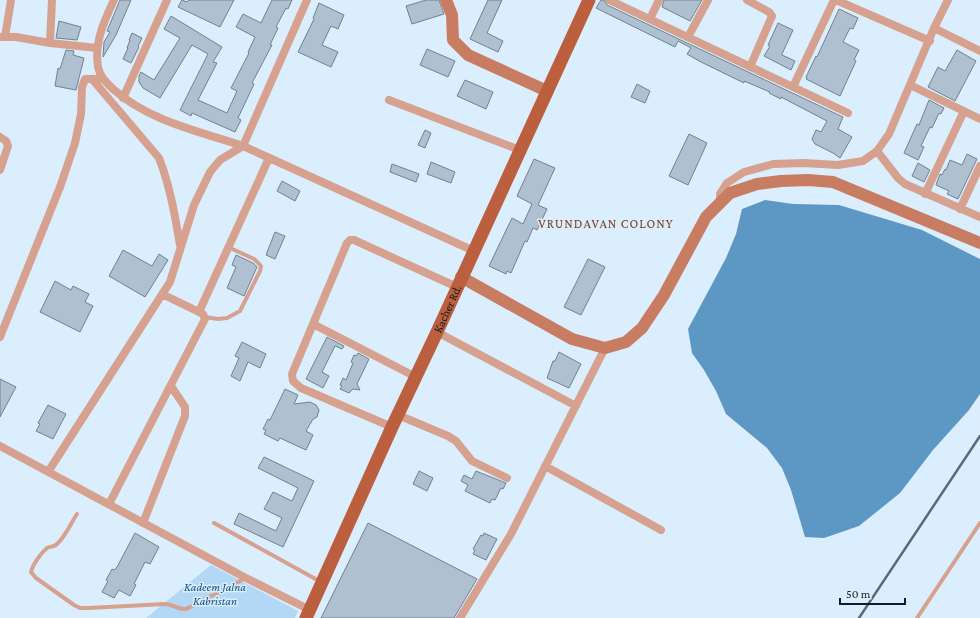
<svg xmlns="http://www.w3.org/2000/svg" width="980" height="618" viewBox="0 0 980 618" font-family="'Crimson Pro',serif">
	<rect width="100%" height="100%" fill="#dbeefe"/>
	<path fill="#b2d8f6" d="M211 565 298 611 295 618H146Z"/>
	<path fill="#5d98c5" d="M765 200 793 204 839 205 922 230 980 259V394L969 410 933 450 900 493 859 526 824 538 805 537 791 490 782 468 767 448 726 414 716 391 704 370 692 353 688 329 726 258 736 234 742 209Z"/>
	<path fill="#afc1d0" stroke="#70818f" d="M120 0H131L116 35 103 57 104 42 110 32 107 31Z
		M182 0 187 2 189 0H234L220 27 178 7Z
		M272 0H292L288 9 286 8 276 27 278 28 270 45H272L252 83 254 84 238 118 241 120 235 132 192 113 191 116 180 110 208 54 192 45 160 98 143 88 139 82V76L141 72 154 80 180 38 164 29 171 16 222 47 213 62 217 63 198 100 227 113 237 91 231 88 249 53 248 52 255 37 236 27 243 14 261 23Z
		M426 0H439L444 14 412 24 406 6Z
		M488 0H502L487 33 503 41 498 52 470 39Z
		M601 0H604L607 5 843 117 838 129 852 137 840 158 833 153 815 144 812 139 816 130 821 132 827 121 781 97V99L769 93 770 92 744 81V83L699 61 687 54 691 48 678 41 675 47 596 8Z
		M664 0H702L690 21 662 7Z
		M319 3 344 15 338 29 331 26 322 45 338 52 331 67 298 52 314 19 313 18Z
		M839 9 858 18 853 29 850 28 843 42 859 50 854 60 856 61 840 96 806 79 807 77H806L816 56 817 57Z
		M59 21 81 27 77 40 56 38Z
		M778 23 793 30 782 54V55L795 61 791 70 764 56 770 46 768 45Z
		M132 33 142 38 138 46 139 47 131 63 123 59 128 48H127L130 40H129Z
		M427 49 455 61 448 77 420 65Z
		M66 50 74 51 73 55 84 58 76 90 55 86 58 68 60 69Z
		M957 50 976 61 955 101 928 87 938 67 945 71Z
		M465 80 493 92 486 109 457 96Z
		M637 84 650 91 645 103 631 97Z
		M929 100 944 108 941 114 939 113 932 128 930 127 921 146 924 147 918 160 904 153 917 124 919 125Z
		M425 130 431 133 425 148 418 145Z
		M689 134 707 143 688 185 669 176Z
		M967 154 977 159 958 199 947 194 949 191 936 185 940 174 942 175 945 169 946 170 950 160 962 165Z
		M534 159 555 168 538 205 547 209 537 230 533 228 527 242 525 241 511 273 507 271 506 274 489 266 512 218 523 224 532 204 517 196Z
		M431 162 455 172 451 183 427 174Z
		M918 163 930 170 924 182 912 176Z
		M392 164 419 174 416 182 390 172Z
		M282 181 300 191 295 201 277 191Z
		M275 232 285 236 275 259 266 255Z
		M123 250 152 266 159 254 168 260 145 297 109 276Z
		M236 255 253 263 257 267 244 296 227 288 236 267 232 265Z
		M588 259 605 267 581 315 564 307Z
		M55 281 71 290 73 286 89 294 85 302 93 306 80 332 40 312Z
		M327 337 344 346 342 349 335 346 322 372 329 376 323 388 306 379Z
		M242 342 266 354 260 368 248 362 240 381 231 376 239 358 235 356Z
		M559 352 581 364 569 388 547 378 553 361H555Z
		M358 353 369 359 357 384 360 390 353 389 349 393 340 389 342 386 340 385 343 378 346 380 353 363 351 362 354 355 356 356Z
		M0 379 16 387 0 417Z
		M285 389 298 395 294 404 310 402 316 405 319 410 317 417 313 419 306 431 313 435 306 450 280 438 278 441 264 434 266 430 263 429 268 419 270 420Z
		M48 405 66 414 53 439 36 431 40 424 38 423Z
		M264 457 314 481 283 547 234 524 239 513 276 531 282 518 264 509 273 492 292 501 298 488 258 468Z
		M419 471 433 478 427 491 413 484Z
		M476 471 506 483 503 489 501 488 495 500 492 499 490 503 465 491 468 485 461 481 464 475 472 479Z
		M368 523 477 579 454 618H321Z
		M135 533 159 547 150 564 145 562 134 584 136 585 130 596 119 590 114 598 102 592 108 581 106 580 112 569 114 570 117 567Z
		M484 533 497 539 486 560 473 554 475 550 473 549 481 535 483 536Z"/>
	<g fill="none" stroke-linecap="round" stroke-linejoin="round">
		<path stroke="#d6a18f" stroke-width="4" d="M205 317 218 319 227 318 240 311 260 271 261 266 254 259 228 247
			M77 514C71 523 66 535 58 543 55 547 51 546 47 548 41 553 33 564 31 572L36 578 74 605 80 608H89L165 604C173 604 178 610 186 609L246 578
			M214 523 321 582
			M917 618 980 523"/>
		<path stroke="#d6a18f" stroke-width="8" d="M307 0 243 146 474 251
			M609 0 848 113
			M747 0 769 12 772 16 750 67
			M836 0 930 41
			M650 19 659 0
			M934 28 980 51
			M0 37H16L50 43 97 48
			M5 37 11 0
			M688 37 708 0
			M50 43 52 0
			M92 79 159 158C170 186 175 216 180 245
			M910 85 980 119
			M793 87 834 0
			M123 98 167 0
			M389 100 520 150
			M0 137 6 141 8 146 0 170
			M877 151 898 178 905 184 980 217
			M925 194 964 111
			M720 204V194L727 183 744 172 773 164 804 163 838 165 863 161 877 151 889 134 934 28 948 0
			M960 209 980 166
			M199 312 269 158
			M313 324 416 377
			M437 332 576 406
			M0 337 60 187 75 143 81 114 82 87 85 79H102
			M398 415 448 436 456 441 472 461 507 478
			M392 427 301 388 293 381 292 374 347 243 350 240H354L457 287
			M0 446 246 578 310 610
			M545 466 661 530
			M48 472 170 282 194 205 210 172 220 160 243 146C198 131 149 121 113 89 106 82 100 77 98 67 94 43 104 21 114 0
			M109 504 205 319 203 314 199 312 162 294
			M143 523 185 416V407L171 386
			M460 618 511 534 605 348"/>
		<path stroke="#c87c61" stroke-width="12" d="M446 0 452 15 453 40 468 55 547 91
			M461 277 572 339 605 348 626 342 642 328 664 295 706 217 730 193 757 184 781 181 808 180 833 182 980 243"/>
		<path stroke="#bc5f3e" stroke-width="13" id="s1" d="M306 618 392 427 437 332 589 0"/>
		<path stroke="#5e6a73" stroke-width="2.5" d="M859 618 980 436"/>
	</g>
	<g text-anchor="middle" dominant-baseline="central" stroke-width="3" stroke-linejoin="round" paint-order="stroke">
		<g font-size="12" fill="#141b20" stroke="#dbeefe">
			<text stroke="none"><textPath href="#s1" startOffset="340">Kacher Rd.</textPath></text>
		</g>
		<g font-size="12" font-style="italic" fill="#0c537f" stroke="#dbeefe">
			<text x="215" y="587">Kadeem Jalna<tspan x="215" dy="14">Kabristan</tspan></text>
		</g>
		<g font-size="13" letter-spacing="1" fill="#803d25" stroke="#dbeefe">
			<text x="606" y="223">VRUNDAVAN COLONY</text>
		</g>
	</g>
	<path d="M840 598v6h65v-6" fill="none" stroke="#141b20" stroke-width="2"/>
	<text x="846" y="598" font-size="12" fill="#141b20" stroke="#dbeefe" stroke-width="3" paint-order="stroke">50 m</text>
</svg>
